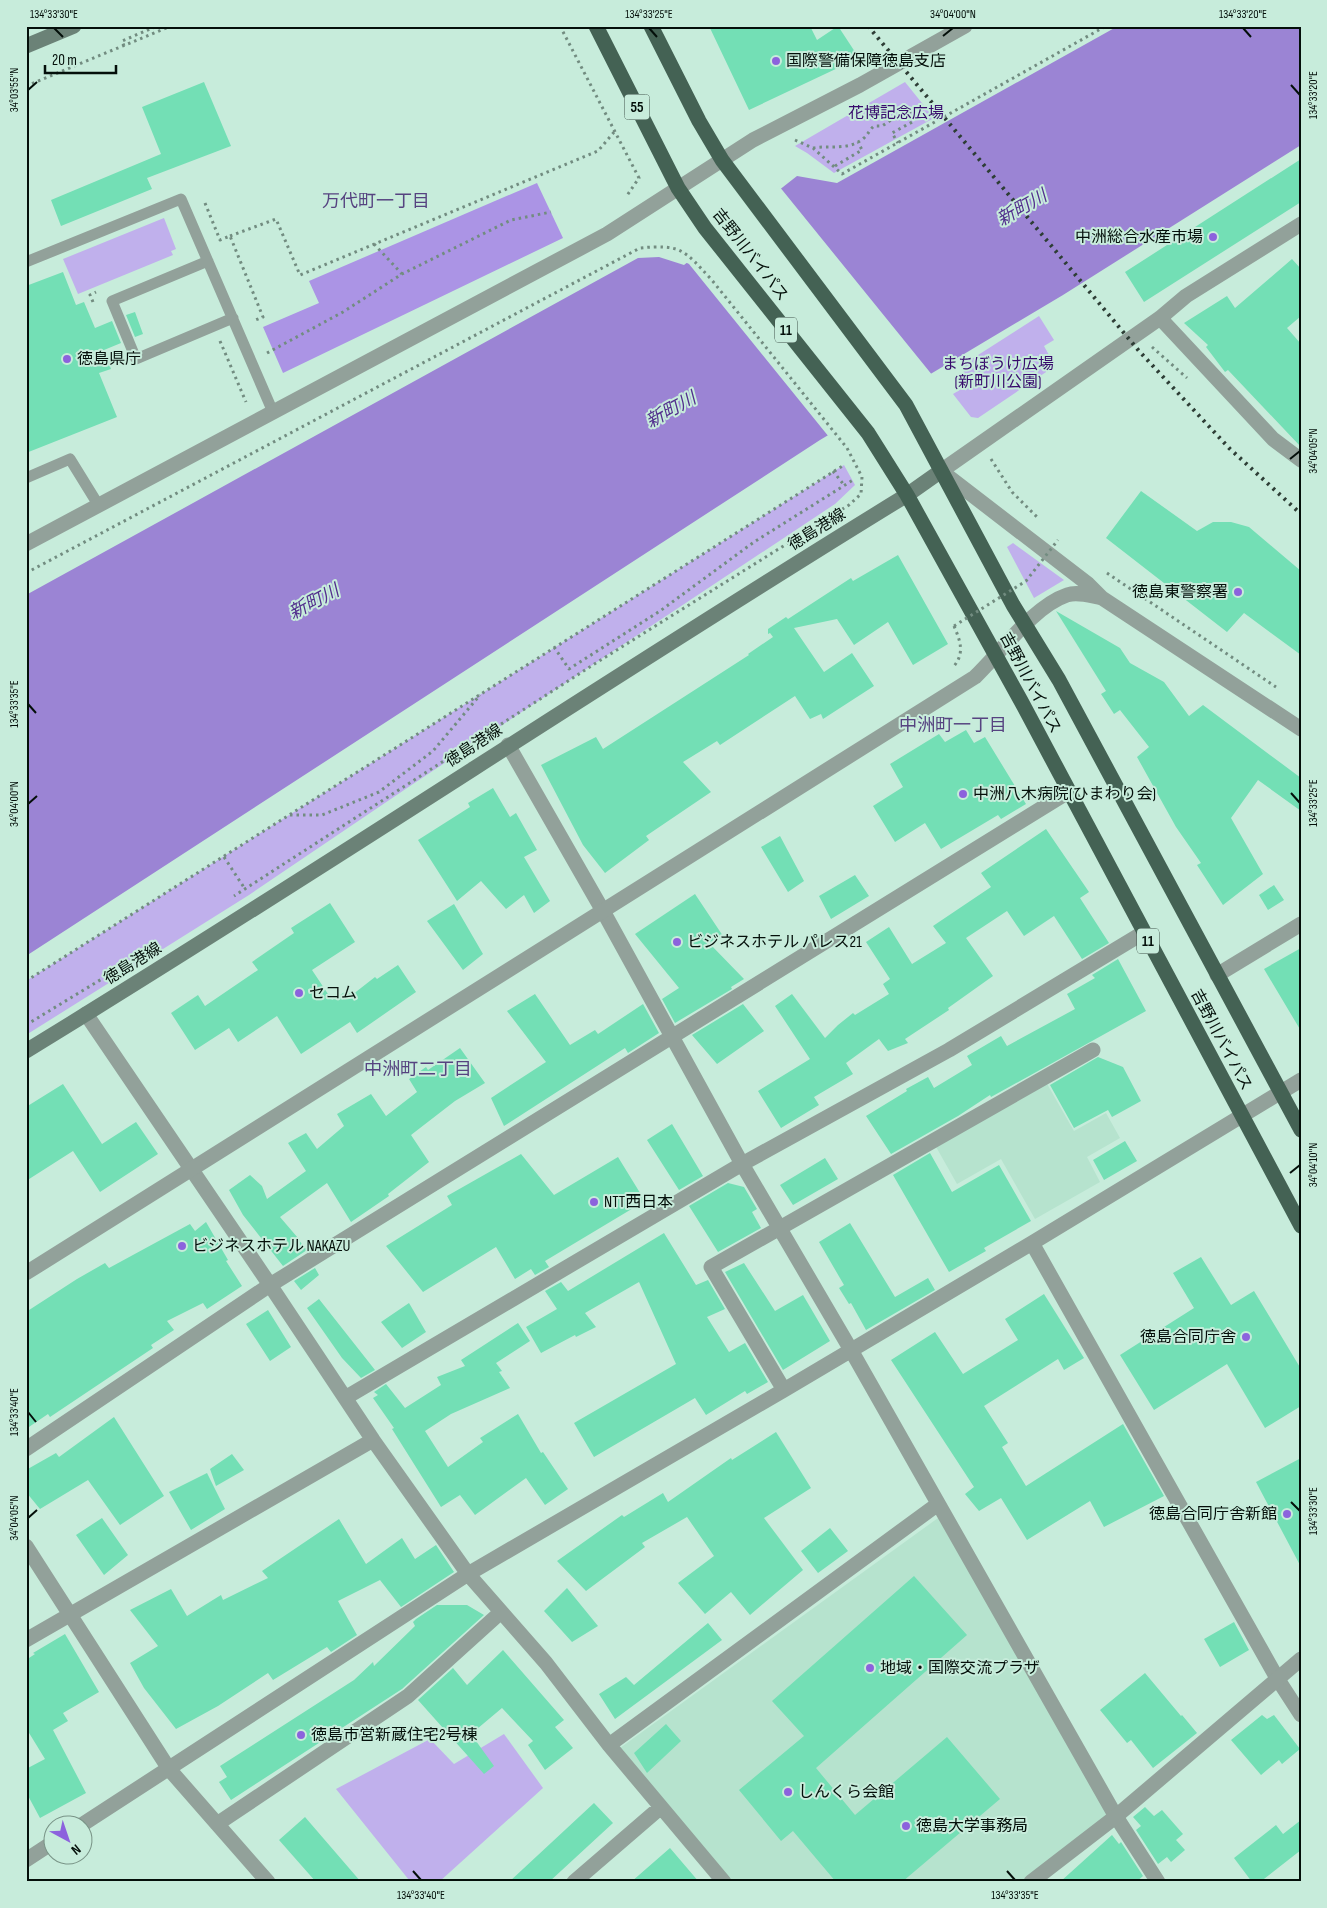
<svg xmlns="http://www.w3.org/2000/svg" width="1327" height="1908" viewBox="0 0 1327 1908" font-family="'Sofia Sans Condensed','Noto Sans JP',sans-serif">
	<rect width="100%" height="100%" fill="#c7ecdb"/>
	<path fill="#b6e3ce" d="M1046 1082 1074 1131 1106 1113 1120 1138 1087 1157 1100 1182 1035 1219 1001 1159 957 1184 935 1145Z
		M938 1518 1114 1818 1031 1882H724L620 1748Z"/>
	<path fill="#c0b0ec" d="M905 82 934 118 834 173 807 153 795 146Z
		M164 218 176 249 171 251 173 255 78 294 63 259Z
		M1039 316 1054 340 1044 346 1055 366 978 418 971 417 953 394 963 388 964 364Z
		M844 465 855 485 835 504 413 784 249 895 26 1035V981Z
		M1013 543 1064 580 1034 598 1007 547Z
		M504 1734 543 1788 439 1882 409 1880 336 1789 430 1739 454 1764Z"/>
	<path fill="#ab94e5" d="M537 183 563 238 283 373 263 327 319 303 309 281Z"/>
	<path fill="#9b84d4" d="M1118 26H1301V145L1063 295 820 440 26 956V595L638 258 659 257 684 265 797 176 837 183Z"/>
	<path fill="#c7ecdb" d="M779 186 933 376 829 437 689 264 685 262Z"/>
	<path fill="#73dfb5" d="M709 26H810L817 40 838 26 859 58 749 110Z
		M204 82 231 146 147 178 152 189 61 226 51 200 161 154 142 107Z
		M1301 159V202L1144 302 1125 272Z
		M1292 259 1301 269V316L1287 328 1301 344V447L1228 370 1225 372 1206 347 1208 345 1184 323 1227 296 1235 308Z
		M63 272 76 305 84 302 95 328 112 321 121 343 104 350 111 369 99 373 117 417 26 453V286Z
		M135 312 143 334 135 337 126 315Z
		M1141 491 1197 531 1213 522H1231L1249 527 1301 571V655L1244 613 1227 632 1106 538Z
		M898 555 948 644 913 665 888 622 854 645 837 619 794 628 824 672 852 653 874 686 823 719 821 714 810 719 795 696 720 745 717 741 683 762 711 792 646 836 649 840 605 873 583 845 541 765 596 737 603 749 749 655 748 654 773 637 770 633 768 634V629L786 617 788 619 851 578 853 581Z
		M1056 611 1120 648 1130 663 1164 682 1189 716 1203 705 1301 778V811L1258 780 1231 818 1263 874 1223 905 1197 865 1201 863 1176 827 1137 757 1149 747 1120 710 1114 714 1101 694 1106 691Z
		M966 730 974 743 985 737 1026 804 1001 819 998 815 941 849 925 823 895 842 873 806 903 787 890 764 939 734 945 742Z
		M493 788 510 817 516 813 537 850 524 857 550 901 534 913 524 895 506 909 481 881 457 901 418 840 470 807 468 803Z
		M1046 829 1089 892 1080 898 1109 943 1082 959 1054 916 1024 936 1007 911 966 938 993 976 948 1008 949 1010 905 1039 908 1043 888 1051 879 1039 846 1063 853 1074 814 1097 819 1105 781 1128 758 1091 810 1059 775 1006 792 994 825 1038 838 1025 853 1013 855 1015 889 994 883 984 890 979 866 942 889 927 912 964 946 943 933 926 991 887 981 873Z
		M780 836 804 881 788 892 761 847Z
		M855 875 869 896 831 919 819 896Z
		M1274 885 1284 900 1268 910 1259 895Z
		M695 894 723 936 710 944 744 979 731 987 732 989 675 1023 662 999 679 988 635 934Z
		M330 903 355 942 312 970 332 1000 348 990 352 995 375 977 377 979 398 965 416 992 357 1033 350 1022 301 1054 277 1016 238 1042 229 1028 195 1050 171 1013 198 995 205 1006 258 970 252 962 294 933 291 928Z
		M454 904 483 954 463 970 427 921Z
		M1301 948V1031L1264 969Z
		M1118 959 1146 1011 991 1097 990 1095 958 1116 891 1154 866 1116 907 1091 906 1089 928 1077 934 1088 972 1065 967 1056 1001 1036 1007 1046 1075 1009 1067 994 1095 978 1092 975Z
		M535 994 570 1045 595 1030 598 1034 643 1004 659 1033 628 1053 625 1048 504 1126 491 1098 546 1062 507 1011Z
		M743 1004 764 1031 717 1064 692 1035Z
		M460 1048 485 1083 455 1101 411 1135 429 1162 388 1194 389 1196 351 1222 327 1183 280 1217 298 1238H297L307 1250 283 1266 243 1215 229 1190 250 1175 262 1186 267 1199 306 1171 288 1143 306 1133 317 1149 344 1126 337 1114 371 1094 386 1116 417 1092 409 1079 426 1067 428 1070Z
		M1098 1057 1123 1067 1141 1101 1112 1117 1108 1110 1074 1128 1050 1085Z
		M63 1084 102 1144 136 1122 158 1154 100 1192 73 1151 26 1181V1107Z
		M672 1124 703 1176 679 1190 647 1140Z
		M1125 1141 1137 1161 1104 1180 1093 1160Z
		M930 1153 952 1192 999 1165 1031 1221 984 1248 986 1251 949 1272 893 1175Z
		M521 1154 554 1195 618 1157 645 1201 545 1261 549 1267 535 1275 531 1269 515 1279 496 1247 423 1292 386 1246 452 1205 447 1196Z
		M825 1158 838 1179 793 1205 780 1185Z
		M728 1183 744 1187 757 1209 752 1212 761 1228 718 1252 689 1206Z
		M206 1222 228 1260 226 1261 242 1286 207 1309 203 1303 167 1321 174 1330 151 1345 153 1348 50 1417 48 1414 26 1429V1312L77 1279 105 1263 109 1268 190 1224 195 1231Z
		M850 1223 895 1297 928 1278 935 1290 866 1330 851 1303 849 1304 839 1288 844 1285 819 1242Z
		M664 1233 696 1285 708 1280 725 1309 707 1317 729 1352 745 1343 768 1382 747 1394 745 1391 706 1415 695 1398 594 1457 574 1423 676 1364 639 1282 585 1313 596 1327 576 1337 575 1335 541 1353 526 1327 557 1309 545 1291 561 1282 568 1291Z
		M1201 1257 1231 1305 1254 1291 1301 1369V1406L1265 1428 1227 1364 1154 1410 1120 1355 1194 1308 1173 1273Z
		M744 1263 775 1311 803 1295 830 1341 783 1370 725 1272Z
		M315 1268 319 1275 301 1290 294 1281Z
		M1044 1294 1084 1358 1064 1370 1058 1359 984 1406 1008 1443 1002 1447 1026 1486 1123 1424 1164 1496 1104 1527 1090 1501 1027 1540 1001 1498 979 1511 965 1494 974 1487 891 1360 935 1332 963 1374 1018 1340 1005 1319Z
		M319 1299 375 1370 361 1378 342 1358 307 1308Z
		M409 1303 426 1332 402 1348 381 1322Z
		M268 1310 291 1347 270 1361 246 1324Z
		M518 1323 530 1341 496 1363 502 1371 499 1372 510 1388 451 1414 425 1431 448 1467 483 1442 480 1438 518 1414 541 1453 543 1452 568 1489 545 1505 526 1478 475 1515 460 1495 441 1507 392 1429 394 1428 373 1398 378 1395 374 1392 386 1384 405 1408 441 1385 437 1377 465 1366 461 1360Z
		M114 1417 164 1496 120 1525 88 1480 40 1509 26 1492V1470L56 1453 59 1457Z
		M776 1432 811 1488 764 1518 803 1570 750 1615 731 1592 705 1614 678 1583 714 1556 687 1517 642 1543 645 1547 586 1591 557 1561 622 1515 624 1517 663 1493 668 1502 731 1458 732 1460Z
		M232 1454 244 1470 216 1486 210 1469Z
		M1301 1458V1567L1256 1482Z
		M207 1473 225 1509 191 1530 169 1492Z
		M102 1518 128 1555 104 1575 76 1535Z
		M339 1519 366 1564 402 1538 415 1559 436 1545 454 1572 401 1607 380 1580 338 1601 357 1635 331 1652 327 1647 273 1680 268 1673 218 1706 176 1729 144 1688 130 1663 158 1646 130 1610 171 1589 187 1616 221 1595 223 1600 268 1578 262 1571Z
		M830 1528 848 1551 818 1573 801 1551Z
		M914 1576 967 1635 816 1768 855 1815 947 1737 1000 1799 902 1882H836L793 1831 781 1841 739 1790 804 1736 772 1701Z
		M567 1588 598 1626 572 1642 544 1611Z
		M437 1605H467L484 1615 402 1689 231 1800 219 1782 227 1777 220 1766 354 1680 373 1662 374 1666 415 1626 413 1622 416 1619Z
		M1234 1622 1249 1650 1220 1667 1204 1639Z
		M708 1623 722 1640 615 1719 599 1694 626 1677 634 1685Z
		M65 1634 99 1692 63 1713 68 1721 53 1730 86 1793 40 1818 26 1792V1769L45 1759 26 1728V1660L35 1654 33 1653Z
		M503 1650 564 1720 555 1727 573 1748 545 1770 528 1745 533 1741 502 1708 471 1734 494 1766 484 1774 418 1700 453 1668 467 1685Z
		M1145 1673 1181 1716 1182 1715 1197 1733 1153 1768 1131 1740 1127 1743 1100 1710Z
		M1262 1715 1267 1719 1274 1715 1300 1749 1282 1764 1279 1760 1261 1775 1231 1740Z
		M666 1724 681 1741 647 1773 634 1753Z
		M594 1803 613 1823 549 1882H509Z
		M1145 1807 1154 1816 1162 1810 1183 1834 1176 1840 1185 1850 1171 1862 1167 1857 1158 1864 1136 1830 1141 1826 1133 1817Z
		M305 1817 361 1882H316L279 1840Z
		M1301 1820V1850L1260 1882H1252L1234 1858 1276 1825 1283 1834Z
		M1112 1835 1119 1844 1121 1842 1143 1876 1136 1882H1060Z
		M670 1848 699 1882H631Z"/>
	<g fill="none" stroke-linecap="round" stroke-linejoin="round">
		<path stroke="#728c80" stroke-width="3" stroke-dasharray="2.5 4" stroke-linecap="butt" d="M560 26 639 178 626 197
			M124 46 122 41 157 26
			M26 86 171 26
			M795 140 813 148 842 174 1106 26
			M813 148C830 145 849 151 864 138 868 135 869 130 874 126H882L908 109 914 121 892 133 898 143
			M835 166 862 150 858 142
			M205 203 220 240 230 236 263 317 253 321
			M230 236 276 219 300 275 598 151 615 131
			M374 244 402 274
			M93 302 90 295 96 292
			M220 341 246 402
			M1152 347 1187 378
			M267 353 343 312 402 274 511 220 551 212
			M991 459 1012 492 1038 518
			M833 471 844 485
			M26 573 640 248C681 244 684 250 711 279L847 448 862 477 861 494 849 505 596 663 234 896
			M1107 573 1276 687
			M954 626C960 640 965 653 954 666
			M554 647 569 669 660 611 754 542 853 480
			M290 815H322L379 792 433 751 480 695
			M224 857 245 889
			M26 981 844 465
			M26 1025 138 957"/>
		<path stroke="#92a19a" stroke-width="11" d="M208 261 112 301 136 359 233 318
			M26 262 181 199 273 412
			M26 478 70 459 99 506"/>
		<path stroke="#92a19a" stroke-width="15" d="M1160 318 1273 439 1301 460
			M941 471 1160 318 1186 296 1301 224
			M508 745 603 911 742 1164 851 1350 1115 1815 1158 1882
			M1217 975 1301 924
			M86 1014 270 1285 373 1440 468 1574 546 1663 609 1745 724 1882
			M1032 1243 1277 1678 1301 1715
			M784 1390 711 1267 1093 1050
			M345 1398 742 1164 949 1050 1143 933
			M26 1449 270 1285 1068 792
			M26 1546 169 1769 268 1882
			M26 1640 373 1440
			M609 1745 938 1504
			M217 1824 408 1696 501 1612
			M80 1826 468 1574 784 1390 1032 1243 1301 1080
			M26 1860 52 1843
			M574 1882 661 1807"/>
		<path stroke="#92a19a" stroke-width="15" d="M941 471 1088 584 1102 598 1301 729
			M26 544 607 234 753 140 860 85 965 26
			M26 1273 975 677C1001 652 1034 606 1067 595 1078 591 1091 596 1102 598
			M1031 1882 1114 1818 1301 1659"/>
		<path stroke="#6b8277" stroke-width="15" d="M26 46 74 26
			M26 1051C323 870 611 676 907 495L941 471"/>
		<path stroke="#446254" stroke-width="15" d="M596 26 678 188 705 228 868 433 907 495 1021 701 1301 1226
			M651 26 699 121 722 160 906 405 1013 605 1059 680 1301 1130"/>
		<path stroke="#2d3d35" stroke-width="4" stroke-dasharray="2.5 5" stroke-linecap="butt" d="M868 26 1139 351 1229 448 1301 514"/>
		<path stroke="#728c80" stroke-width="3" stroke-dasharray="2.5 4" stroke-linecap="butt" d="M954 626 1026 581 1058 540"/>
	</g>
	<path fill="none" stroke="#040f0a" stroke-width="2" d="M54 28 63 37M649 28 657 37M1243 28 1251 37M943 36 953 28M1291 85 1300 95M28 90 37 82M1290 459 1300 451M28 704 36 713M1291 793 1300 803M28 804 37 796M1290 1173 1300 1165M28 1412 36 1422M1291 1502 1300 1511M28 1518 37 1510M413 1871 421 1880M1007 1871 1015 1880"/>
	<g fill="#8c62dd" stroke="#c7ecdb" stroke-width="2">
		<circle cx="776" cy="61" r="5"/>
		<circle cx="1213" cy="237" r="5"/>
		<circle cx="67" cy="359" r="5"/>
		<circle cx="1238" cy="592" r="5"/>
		<circle cx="963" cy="794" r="5"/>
		<circle cx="677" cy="942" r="5"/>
		<circle cx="299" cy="993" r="5"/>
		<circle cx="594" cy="1202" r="5"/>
		<circle cx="182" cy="1246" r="5"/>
		<circle cx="1246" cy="1337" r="5"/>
		<circle cx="1287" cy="1514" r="5"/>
		<circle cx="870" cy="1668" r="5"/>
		<circle cx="301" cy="1735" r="5"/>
		<circle cx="788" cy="1792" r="5"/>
		<circle cx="906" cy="1826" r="5"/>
	</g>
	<g text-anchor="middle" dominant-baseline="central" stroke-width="4" stroke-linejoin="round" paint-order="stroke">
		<g fill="#c7ecdb" stroke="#3e5149" stroke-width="1">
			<rect x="624.5" y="94.5" width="25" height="25" rx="4"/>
			<rect x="775" y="317.5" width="22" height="25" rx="4"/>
			<rect x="1137" y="928.5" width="22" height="25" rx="4"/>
		</g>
		<g font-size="15" font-weight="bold" fill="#040f0a">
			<text x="637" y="107">55</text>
			<text x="786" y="330">11</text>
			<text x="1148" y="941">11</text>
		</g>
		<g font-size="16" fill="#040f0a" stroke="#c7ecdb" text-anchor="start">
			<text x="786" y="61">国際警備保障徳島支店</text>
			<text x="1203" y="237" text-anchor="end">中洲総合水産市場</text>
			<text x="77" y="359">徳島県庁</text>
			<text x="1228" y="592" text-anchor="end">徳島東警察署</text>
			<text x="973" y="794">中洲八木病院(ひまわり会)</text>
			<text x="687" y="942">ビジネスホテル パレス21</text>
			<text x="309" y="993">セコム</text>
			<text x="604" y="1202">NTT西日本</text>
			<text x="192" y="1246">ビジネスホテル NAKAZU</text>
			<text x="1236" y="1337" text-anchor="end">徳島合同庁舎</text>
			<text x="1277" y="1514" text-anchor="end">徳島合同庁舎新館</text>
			<text x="880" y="1668">地域・国際交流プラザ</text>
			<text x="311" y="1735">徳島市営新蔵住宅2号棟</text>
			<text x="798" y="1792">しんくら会館</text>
			<text x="916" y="1826">徳島大学事務局</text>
		</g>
		<g font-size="16" fill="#370a6c" stroke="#c7ecdb">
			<text x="896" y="113">花博記念広場</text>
			<text x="998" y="364">まちぼうけ広場<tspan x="998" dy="18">(新町川公園)</tspan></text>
		</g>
		<g font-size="16" fill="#040f0a" stroke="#c7ecdb">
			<text transform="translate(750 255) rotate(52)">吉野川バイパス</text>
			<text transform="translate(817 530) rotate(-32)">徳島港線</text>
			<text transform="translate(1030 683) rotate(62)">吉野川バイパス</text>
			<text transform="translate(474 746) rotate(-33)">徳島港線</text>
			<text transform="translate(133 964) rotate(-32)">徳島港線</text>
			<text transform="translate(1221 1040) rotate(62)">吉野川バイパス</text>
		</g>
		<g font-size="18" fill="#564380" stroke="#c7ecdb">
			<text x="376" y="201">万代町一丁目</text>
			<text x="953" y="725">中洲町一丁目</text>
			<text x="418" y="1069">中洲町二丁目</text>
		</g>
		<g font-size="18" font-style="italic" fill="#522f8d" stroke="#c7ecdb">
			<text transform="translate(1022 208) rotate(-30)">新町川</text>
			<text transform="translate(671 410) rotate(-29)">新町川</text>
			<text transform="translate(314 602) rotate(-28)">新町川</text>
		</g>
	</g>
	<rect width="1327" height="1908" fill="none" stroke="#c7ecdb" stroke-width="55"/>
	<g transform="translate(68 1840) rotate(140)"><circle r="24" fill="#c7ecdb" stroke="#799487"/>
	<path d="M0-4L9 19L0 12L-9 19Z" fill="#8c62dd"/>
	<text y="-8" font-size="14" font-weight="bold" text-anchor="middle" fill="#040f0a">N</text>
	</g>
	<path d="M45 65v8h71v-8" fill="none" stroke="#040f0a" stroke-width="2.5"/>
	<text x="52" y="65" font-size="15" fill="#040f0a" stroke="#c7ecdb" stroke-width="4" paint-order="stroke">20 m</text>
	<rect x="28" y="28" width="1272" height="1852" fill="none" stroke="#040f0a" stroke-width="2"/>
	<g font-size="12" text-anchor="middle" fill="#040f0a">
		<text x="54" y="18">134°33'30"E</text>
		<text x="649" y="18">134°33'25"E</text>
		<text x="953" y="18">34°04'00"N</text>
		<text x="1243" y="18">134°33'20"E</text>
		<text transform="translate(14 90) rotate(-90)" y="4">34°03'55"N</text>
		<text transform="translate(1313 95) rotate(-90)" y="4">134°33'20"E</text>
		<text transform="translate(1313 451) rotate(-90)" y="4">34°04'05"N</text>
		<text transform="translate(14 704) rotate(-90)" y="4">134°33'35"E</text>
		<text transform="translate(1313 803) rotate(-90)" y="4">134°33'25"E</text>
		<text transform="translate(14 804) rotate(-90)" y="4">34°04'00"N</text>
		<text transform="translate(1313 1165) rotate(-90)" y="4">34°04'10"N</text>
		<text transform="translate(14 1412) rotate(-90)" y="4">134°33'40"E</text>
		<text transform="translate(1313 1511) rotate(-90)" y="4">134°33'30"E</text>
		<text transform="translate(14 1518) rotate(-90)" y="4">34°04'05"N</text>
		<text x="421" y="1899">134°33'40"E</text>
		<text x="1015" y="1899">134°33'35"E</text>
	</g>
</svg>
